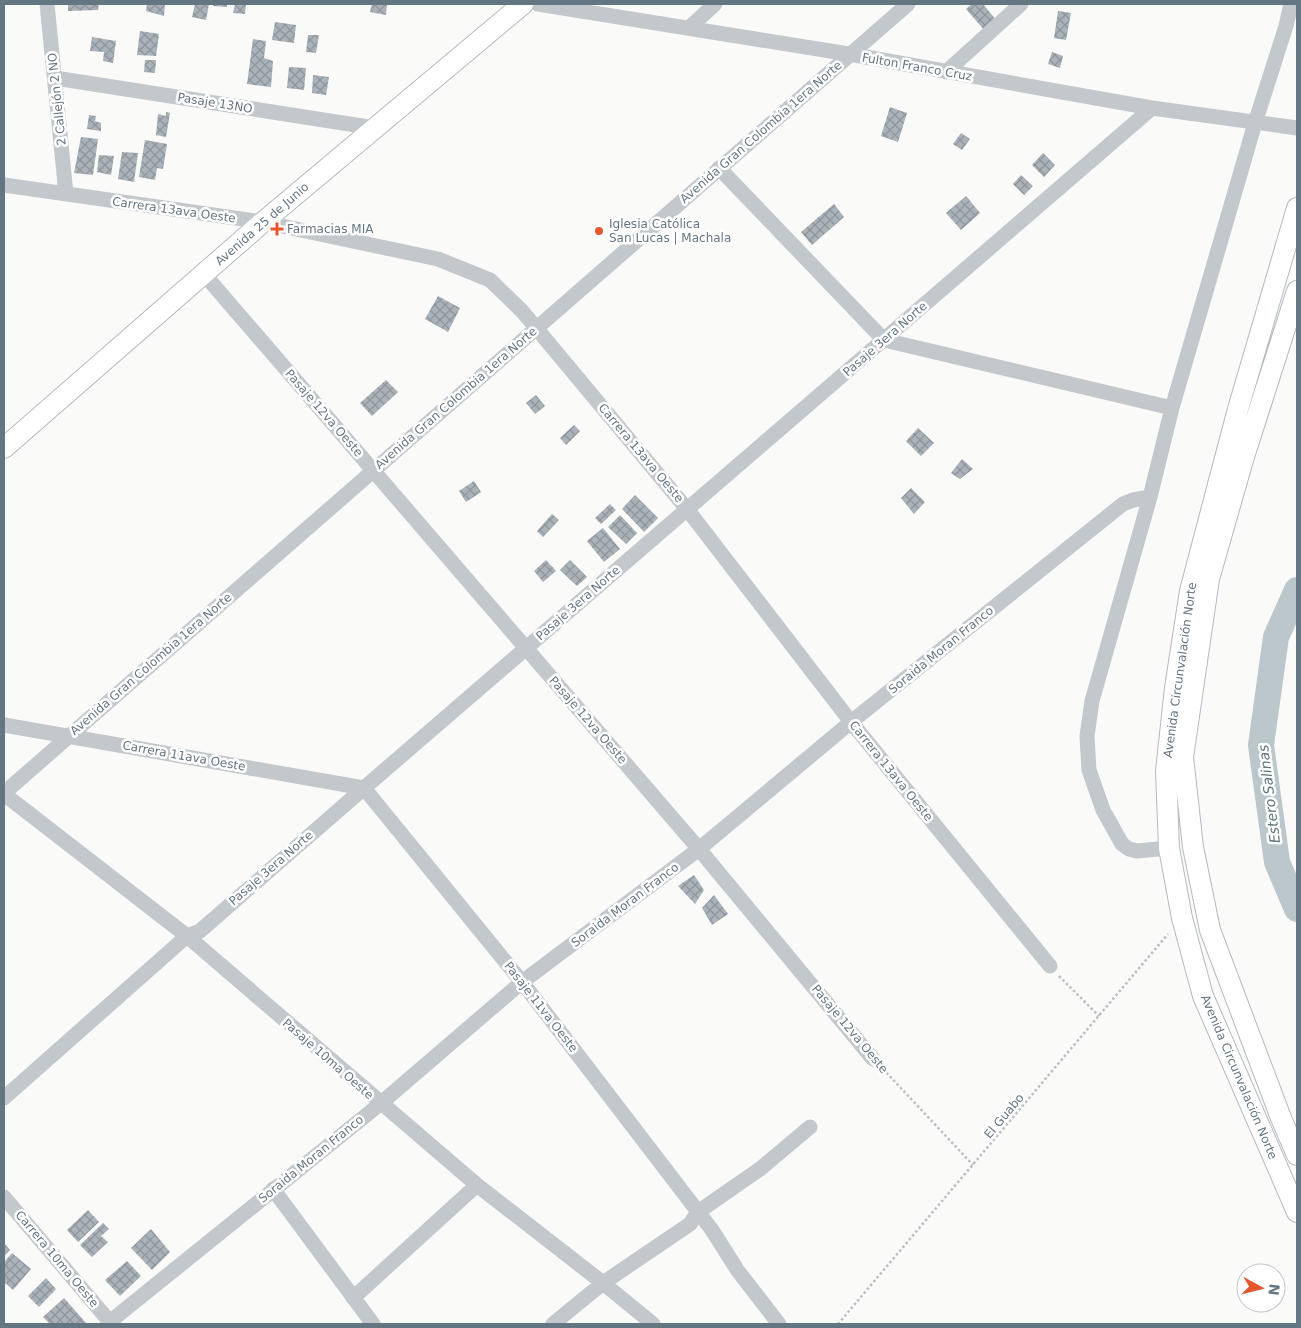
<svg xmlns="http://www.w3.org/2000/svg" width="1301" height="1328" viewBox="0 0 1301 1328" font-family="'DejaVu Sans',sans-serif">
	<defs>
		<pattern id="building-cross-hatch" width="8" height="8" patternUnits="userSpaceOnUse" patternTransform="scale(1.25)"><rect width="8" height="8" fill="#aab3b9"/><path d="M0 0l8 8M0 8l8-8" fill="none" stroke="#8e969c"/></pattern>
	</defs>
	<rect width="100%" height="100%" fill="#fafaf8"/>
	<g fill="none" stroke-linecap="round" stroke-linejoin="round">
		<path stroke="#bbc7cb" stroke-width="26" d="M1297 590 1276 637 1261 745 1277 862 1297 909"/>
	</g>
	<path fill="url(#building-cross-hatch)" d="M68 4H99L98 10 68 11Z
		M147 4H165L164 16 146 11Z
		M195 4H209L206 20 192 17Z
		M213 4H227V7L213 6Z
		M235 4H246L245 14 233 13Z
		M372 4H387L386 15 370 12Z
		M972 4H983L997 21 985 31 966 9Z
		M1058 11 1071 13 1066 40 1054 38Z
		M275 22 296 25 294 43 272 40Z
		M140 31 159 34 156 56 137 55Z
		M308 35H319L316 53 306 52Z
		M92 37 116 41 113 63 103 61 104 52 90 51Z
		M253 39 266 41 264 58 273 61 271 87 247 84Z
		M1052 52 1063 56 1060 68 1048 64Z
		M145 60H156L155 73 144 72Z
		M289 67 306 68 304 90 287 88Z
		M313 75 329 77 326 95 312 93Z
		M890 107 907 113 898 142 881 136Z
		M166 112 170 113 166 137 156 135 158 114 166 116Z
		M89 115 96 116 95 121 101 123V131L87 129Z
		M961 133 970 139 962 150 953 144Z
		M81 137 98 139 93 175 74 173Z
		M145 140 167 144 163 169 157 168 155 180 139 177Z
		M122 152 138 153 134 182 118 179Z
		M1043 153 1055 165 1044 177 1032 165Z
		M99 155 114 156 111 175 97 172Z
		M1021 175 1033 186 1024 195 1013 184Z
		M966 196 980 213 961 230 946 213Z
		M834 204 844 217 812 245 801 232Z
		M438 296 460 308 448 332 425 319Z
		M386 380 398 392 372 416 360 403Z
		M536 395 545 406 535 414 526 403Z
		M574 425 580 431 566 445 560 438Z
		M918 428 934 443 921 456 906 441Z
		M962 459 973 469 960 479 951 473Z
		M474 481 481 492 466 502 459 491Z
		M911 488 925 502 914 514 901 498Z
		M635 495 658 518 644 532 622 509Z
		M610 504 616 510 601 524 595 518Z
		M552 514 559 520 543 537 537 531Z
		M620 515 637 533 626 544 608 527Z
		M603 528 620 549 604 562 587 541Z
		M546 560 556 571 543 582 534 571Z
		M570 560 587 577 577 586 560 570Z
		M694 875 704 890 695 904 678 886Z
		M714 895 728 914 712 925 702 908Z
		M88 1210 99 1222 78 1242 67 1230Z
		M103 1223 109 1229 101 1236 108 1242 92 1257 80 1245Z
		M151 1229 170 1252 152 1270 131 1248Z
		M4 1243 10 1250 4 1256Z
		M12 1253 31 1269 13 1290 4 1282V1262Z
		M127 1261 141 1276 120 1296 105 1280Z
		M46 1278 56 1289 39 1307 28 1296Z
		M64 1298 87 1324H50L43 1317Z"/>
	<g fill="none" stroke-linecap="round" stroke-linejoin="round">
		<g stroke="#b3babf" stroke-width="22">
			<path id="secondary" d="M1297 208 1238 409 1190 591 1175 688 1166 771 1169 848 1182 918 1203 996 1297 1212
				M1297 291 1243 460 1209 579 1183 757 1193 847 1210 930 1281 1118 1297 1155
				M4 448 263 222 523 4"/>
		</g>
		<path stroke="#bbbfc2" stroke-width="2.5" stroke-dasharray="2.5 2.5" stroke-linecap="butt" d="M1059 976 1099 1016
			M883 1069 973 1165
			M838 1324 1168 934"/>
		<path stroke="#c3c8cc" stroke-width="15" d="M47 4 66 194
			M538 4 849 54 1152 108 1297 128
			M689 28 715 4
			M946 72 1021 4
			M55 78 375 128
			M719 168 884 340 1172 408
			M4 185 263 222 438 259 490 280 522 311 687 509 851 722 1050 966
			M204 274 699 849 873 1059
			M4 725 364 788 522 982 712 1230 738 1271 779 1324
			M4 793 908 4
			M4 794 187 936 477 1185 603 1283 653 1324
			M1169 848 1137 851 1129 849 1122 844 1103 810 1089 770 1087 736 1092 701 1150 497 1172 408 1255 123 1286 26 1291 4
			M4 1098 187 936 200 931 364 788 1152 108
			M273 1189 373 1324
			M4 1197 110 1322
			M353 1298 477 1185
			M107 1324 380 1104 522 982 699 849 851 722 1123 504 1133 500 1150 497
			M553 1324 603 1283 690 1224 698 1212 760 1169 810 1127"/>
		<use href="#secondary" stroke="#fff" stroke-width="20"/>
	</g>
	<g fill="#e4572e" stroke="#fff" stroke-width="2">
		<path d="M274.5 221.5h5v5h5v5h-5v5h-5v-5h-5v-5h5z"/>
		<circle cx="599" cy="231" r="5"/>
	</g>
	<g text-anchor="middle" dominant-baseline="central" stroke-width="5" stroke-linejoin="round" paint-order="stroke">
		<g font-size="12" fill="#657683" stroke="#fff">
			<text transform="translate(917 67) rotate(10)">Fulton Franco Cruz</text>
			<text transform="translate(57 99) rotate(-96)">2 Callejón 2 NO</text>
			<text transform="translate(215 103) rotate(9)">Pasaje 13NO</text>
			<text transform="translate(761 132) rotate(-41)">Avenida Gran Colombia 1era Norte</text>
			<text transform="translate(174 210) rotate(8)">Carrera 13ava Oeste</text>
			<text transform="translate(262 224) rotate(-41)">Avenida 25 de Junio</text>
			<text transform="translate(885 339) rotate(-41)">Pasaje 3era Norte</text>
			<text transform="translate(456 398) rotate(-41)">Avenida Gran Colombia 1era Norte</text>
			<text transform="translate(324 413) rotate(49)">Pasaje 12va Oeste</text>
			<text transform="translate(641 453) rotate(50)">Carrera 13ava Oeste</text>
			<text transform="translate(578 603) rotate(-41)">Pasaje 3era Norte</text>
			<text transform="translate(941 650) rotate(-39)">Soraida Moran Franco</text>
			<text transform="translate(151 664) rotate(-41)">Avenida Gran Colombia 1era Norte</text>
			<text transform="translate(1180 670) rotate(-82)">Avenida Circunvalación Norte</text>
			<text transform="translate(588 720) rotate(49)">Pasaje 12va Oeste</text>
			<text transform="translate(184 756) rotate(10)">Carrera 11ava Oeste</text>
			<text transform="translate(891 771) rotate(51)">Carrera 13ava Oeste</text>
			<text transform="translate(271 868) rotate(-41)">Pasaje 3era Norte</text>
			<text transform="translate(625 905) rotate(-37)">Soraida Moran Franco</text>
			<text transform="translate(541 1007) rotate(52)">Pasaje 11va Oeste</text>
			<text transform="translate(850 1029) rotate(50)">Pasaje 12va Oeste</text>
			<text transform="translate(328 1059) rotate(41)">Pasaje 10ma Oeste</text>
			<text transform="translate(1239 1077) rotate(67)">Avenida Circunvalación Norte</text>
			<text transform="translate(1004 1116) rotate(-50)">El Guabo</text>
			<text transform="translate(311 1159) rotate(-39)">Soraida Moran Franco</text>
			<text transform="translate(57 1259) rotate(50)">Carrera 10ma Oeste</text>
		</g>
		<g font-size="12" fill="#657683" stroke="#fff" text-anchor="start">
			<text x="609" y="224">Iglesia Católica<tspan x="609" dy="14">San Lucas | Machala</tspan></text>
			<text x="287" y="229">Farmacias MIA</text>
		</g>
		<g font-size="14" font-style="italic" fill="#60757c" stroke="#fff">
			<text transform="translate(1269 794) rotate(-97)">Estero Salinas</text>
		</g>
	</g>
	<rect width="1301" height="1328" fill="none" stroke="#657683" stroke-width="10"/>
	<g transform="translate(1261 1288) rotate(97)"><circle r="24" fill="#ffffff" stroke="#c1c8cd"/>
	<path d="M0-4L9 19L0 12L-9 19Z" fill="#e4572e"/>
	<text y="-8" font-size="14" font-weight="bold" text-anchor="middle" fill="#657683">N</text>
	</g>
</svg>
